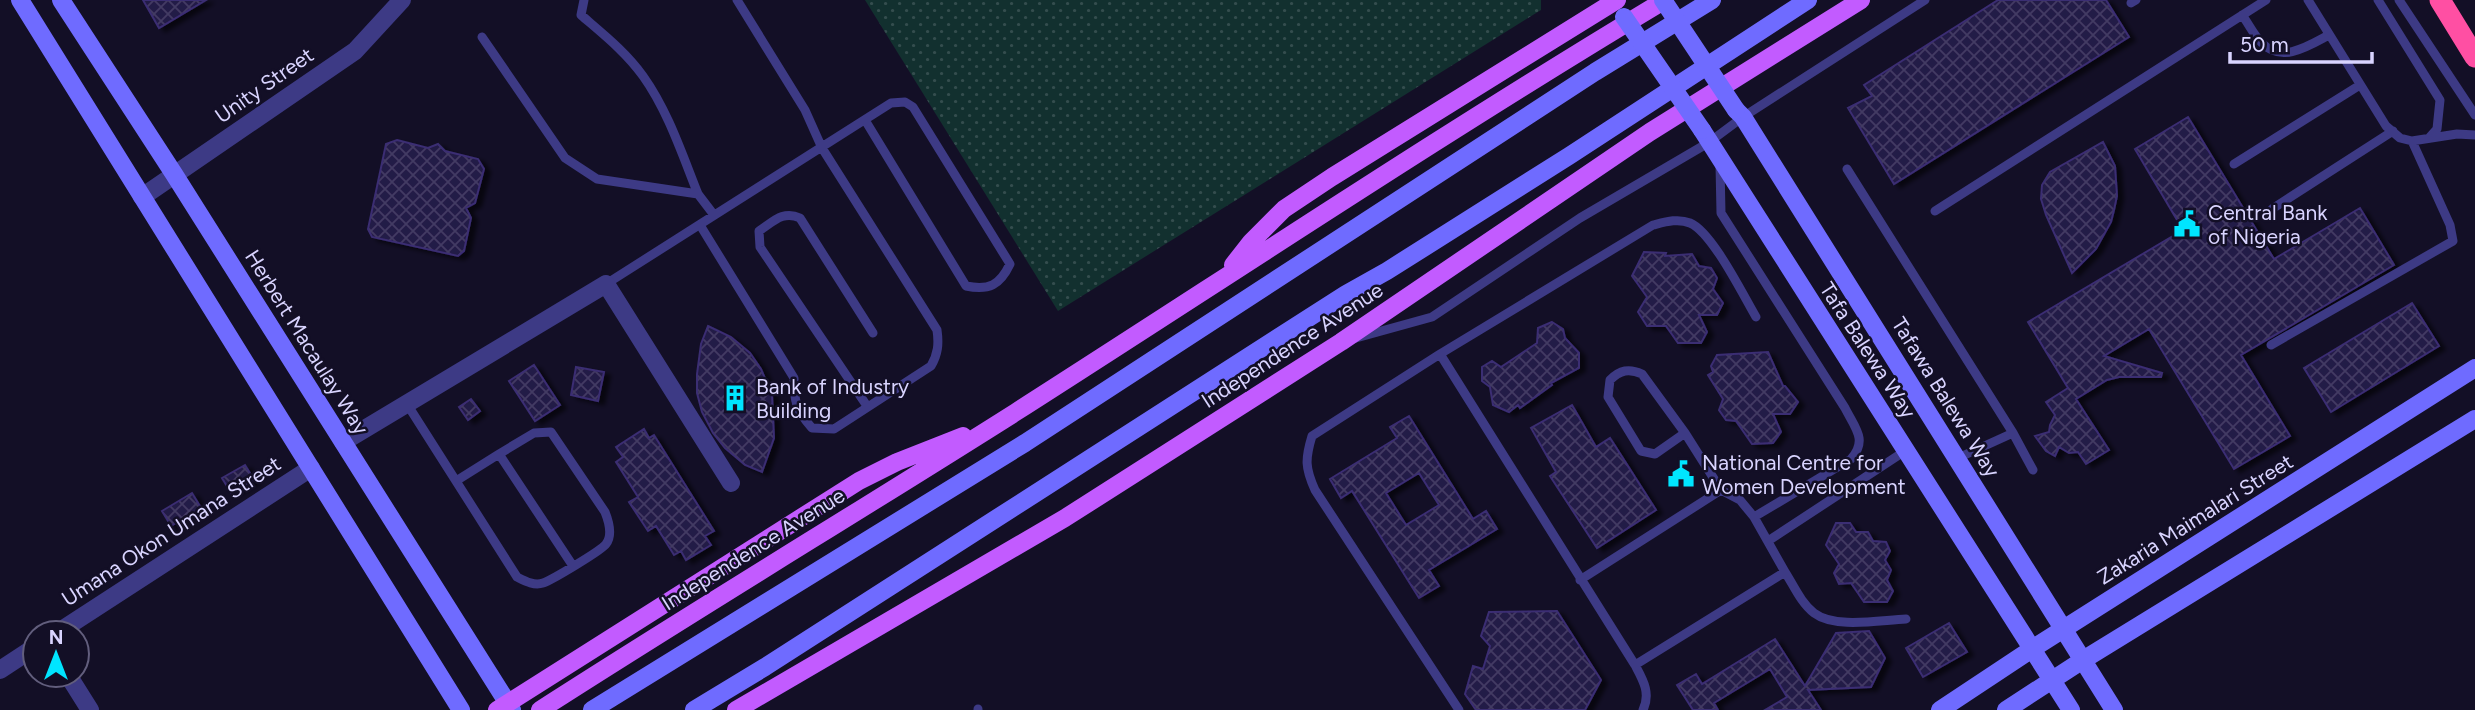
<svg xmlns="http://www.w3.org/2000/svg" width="2475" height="710" viewBox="0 0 2475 710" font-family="Figtree,sans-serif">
	<defs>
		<pattern id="grass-dots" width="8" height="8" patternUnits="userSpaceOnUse" patternTransform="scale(1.75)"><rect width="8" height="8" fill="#12302f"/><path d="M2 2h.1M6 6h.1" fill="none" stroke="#344d4e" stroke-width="1.8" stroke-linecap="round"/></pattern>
		<pattern id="building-cross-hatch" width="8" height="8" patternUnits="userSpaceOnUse" patternTransform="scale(1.75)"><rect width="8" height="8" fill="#241b47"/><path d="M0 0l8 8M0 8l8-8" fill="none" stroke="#433b63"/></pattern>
		<filter id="shadow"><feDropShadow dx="6" dy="3.5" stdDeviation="2" flood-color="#0009"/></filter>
	</defs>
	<rect width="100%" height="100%" fill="#130f26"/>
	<path fill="url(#grass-dots)" d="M865 0H1541V10L1058 311Z"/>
	<path fill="url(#building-cross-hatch)" stroke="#3b2d73" stroke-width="2" fill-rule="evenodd" filter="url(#shadow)" d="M143 0H206L159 28Z
		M1998 0H2106L2129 37 1894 184 1848 108 1872 96 1864 85Z
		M2188 117 2274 259 2360 208 2394 265 2241 355 2290 436 2234 469 2149 329 2104 356 2162 373 2161 377H2119L2107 380 2076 399 2109 450 2086 464 2078 452 2069 453 2059 447 2055 456 2046 451 2035 436 2049 432 2050 425 2055 415 2046 402 2068 388 2028 322 2183 230 2135 149Z
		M397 140 428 148 438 144 445 151 478 159 484 169 475 203 466 208 471 218 464 251 458 256 372 237 368 229 386 144Z
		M2103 142 2115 166 2117 196 2114 210 2111 222 2096 249 2072 273 2046 215 2041 199 2042 185 2050 172Z
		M1644 252 1666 253 1665 256 1692 254 1699 266 1711 268 1717 278 1713 289 1723 303 1717 315H1699L1707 332 1701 343H1678L1666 326H1647L1638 312 1647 297 1632 276Z
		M2412 303 2439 346 2331 412 2304 368Z
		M1552 322 1563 329 1565 338 1579 353V368L1551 383 1552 385 1520 408 1518 405 1509 412 1493 405 1490 387 1482 381V367L1492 361 1501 367 1537 343 1538 328Z
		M708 326 731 337 750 353 761 369 772 395 774 438 762 472 745 465 725 448 713 433 702 412 697 393V374L701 344Z
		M1768 352 1783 386H1785L1798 402 1790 414H1773L1781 432 1773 443 1752 444 1736 421 1726 420 1719 410 1723 399 1708 375 1713 372 1711 366 1717 355Z
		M534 365 560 405 535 421 509 381Z
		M576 367 604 372 598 401 571 395Z
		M471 399 480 411 468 420 459 407Z
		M1572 405 1596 447 1610 438 1656 510 1597 548 1550 476 1556 472 1531 428Z
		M1409 416 1473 519 1486 511 1497 529 1429 570 1439 586 1419 598 1352 491 1341 498 1330 479 1397 438 1390 427ZM1419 473 1439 505 1406 525 1386 493Z
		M644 429 649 438 654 435 714 531 705 536 711 545 686 560 681 551 674 555 656 526 648 531 629 502 638 497 616 462 623 457 616 447Z
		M245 465 254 480 231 493 222 478Z
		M192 493 201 508 171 526 162 511Z
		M1836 523H1850L1856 532H1868L1873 541 1886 542 1890 551 1885 560 1891 570 1887 580 1893 591 1887 602H1864L1851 583 1839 584 1834 573 1839 564 1826 545Z
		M1557 611 1601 680 1585 710H1476L1465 694 1473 666 1483 669 1490 646 1481 636 1489 612Z
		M1949 623 1967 652 1923 677 1906 648Z
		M1869 631 1885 658 1871 687 1808 690 1821 710H1765L1787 697 1770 669 1714 703 1718 710H1693L1677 685 1696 674 1702 684 1775 639 1805 686 1836 633Z"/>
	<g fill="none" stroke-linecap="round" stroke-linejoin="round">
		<path stroke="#3d3a85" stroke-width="9" d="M584 0 581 15C603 34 626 52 643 76 668 111 682 154 698 194
			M2308 0 2386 126 2400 138 2412 141 2457 134 2475 135
			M2378 0 2440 100 2437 129 2429 138
			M2399 0 2475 115
			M2131 3 2136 0
			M2242 15C2249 24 2254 36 2262 43 2282 64 2310 45 2329 35
			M482 37 565 158 597 179 698 194 714 215
			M2234 164 2360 85
			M1720 165 1721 213 1845 408C1855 428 1868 440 1851 459L1754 517
			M1847 169 2013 433 2033 470
			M2272 209 2393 131
			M1935 211 2266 0
			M700 225 794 378C794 402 796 410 812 428L834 429 931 366C938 354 939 344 937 330L822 148 805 110 737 0
			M606 284 891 103 905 102 913 107 1010 264C1000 285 989 291 966 286L865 120
			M1356 338 1432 317 1580 218 1708 143 1743 117 1925 0
			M2271 345 2453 241 2450 225 2412 141
			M1440 354 1653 225C1665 222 1678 218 1690 223 1712 232 1743 295 1756 317
			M407 404 517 577C525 581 534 586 543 583 552 580 602 550 606 544 613 535 609 522 605 512L551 432 534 433 499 454 573 566
			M867 406 760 247 759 231C773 222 783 210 800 218L873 333
			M1958 458 2013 433
			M456 481 499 454
			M1768 541 1905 451
			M1785 572C1794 586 1801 603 1814 613 1835 629 1880 620 1906 619
			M1580 580 1721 490
			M1635 665 1785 572 1754 517 1740 500 1721 490 1685 433 1642 374C1629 368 1620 370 1610 380L1608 397 1641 451 1655 454 1685 433
			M978 709V710
			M1459 710 1315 490C1305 468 1305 459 1312 436L1440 354 1635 665C1643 680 1651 693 1643 710"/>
		<path stroke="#3d3a85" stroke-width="18" d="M142 197 355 51 402 0
			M343 442 606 284 731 483
			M57 633 311 468
			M0 670 35 647
			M68 675 90 710"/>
		<path stroke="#6f6bff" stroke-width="18" d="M20 0 461 710
			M61 0 174 174 512 710
			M1736 110 1743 117 2114 710
			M1702 130 2071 710
			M592 710 1025 443 1595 72 1712 0
			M694 710 765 667 1346 294 1387 271 1569 156 1808 0
			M1940 710 2032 649 2475 368
			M2006 710 2083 660 2475 419"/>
		<path stroke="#c25bff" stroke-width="18" d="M1233 265 1251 242 1284 209 1332 177 1617 0
			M497 710 859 481 897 462 963 436
			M540 710C697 609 858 512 1016 412 1232 274 1445 132 1665 0
			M736 710 1065 518 1341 342 1650 132 1861 0"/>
		<path stroke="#ff4fa3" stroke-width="21" d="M2440 0 2475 57"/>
		<path stroke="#6f6bff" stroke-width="18" d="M1663 0 1736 110
			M1624 17 1702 130"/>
	</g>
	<defs>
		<g id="civic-bare" transform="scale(2.1)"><path d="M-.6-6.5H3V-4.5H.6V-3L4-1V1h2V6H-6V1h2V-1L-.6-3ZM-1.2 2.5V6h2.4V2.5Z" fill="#00e5ff" stroke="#130f26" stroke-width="2.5" paint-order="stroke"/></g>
		<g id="building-bare" transform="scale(2.1)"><path d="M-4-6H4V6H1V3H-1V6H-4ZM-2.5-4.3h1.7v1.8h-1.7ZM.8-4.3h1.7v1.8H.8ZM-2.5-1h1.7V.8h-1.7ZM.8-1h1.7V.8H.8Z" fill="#00e5ff" stroke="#130f26" stroke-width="2.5" paint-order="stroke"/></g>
	</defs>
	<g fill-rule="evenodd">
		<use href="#civic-bare" x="2187" y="224"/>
		<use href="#building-bare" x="735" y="398"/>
		<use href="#civic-bare" x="1681" y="474"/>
	</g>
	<g text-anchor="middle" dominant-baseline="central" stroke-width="5" stroke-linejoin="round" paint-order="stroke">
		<g font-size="21" fill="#d9d4ff" stroke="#130f26">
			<text transform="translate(264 85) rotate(-35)">Unity Street</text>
			<text transform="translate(307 342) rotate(58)">Herbert Macaulay Way</text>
			<text transform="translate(1292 345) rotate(-33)">Independence Avenue</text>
			<text transform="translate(1868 350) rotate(57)">Tafa Balewa Way</text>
			<text transform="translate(1946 397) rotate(58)">Tafawa Balewa Way</text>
			<text transform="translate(2195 519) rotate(-32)">Zakaria Maimalari Street</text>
			<text transform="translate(171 531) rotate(-33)">Umana Okon Umana Street</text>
			<text transform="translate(753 549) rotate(-32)">Independence Avenue</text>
		</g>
		<g font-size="21" fill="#d9d4ff" stroke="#130f26" text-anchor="start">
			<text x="2208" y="212">Central Bank<tspan x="2208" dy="24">of Nigeria</tspan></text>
			<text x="756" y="386">Bank of Industry<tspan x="756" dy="24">Building</tspan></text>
			<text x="1702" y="462">National Centre for<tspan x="1702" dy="24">Women Development</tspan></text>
		</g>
	</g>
	<g transform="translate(56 654)"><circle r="33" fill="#130f26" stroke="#625e7d" stroke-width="2"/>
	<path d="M0-5L12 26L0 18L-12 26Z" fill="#00e5ff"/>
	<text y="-10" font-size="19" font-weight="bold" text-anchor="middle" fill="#d9d4ff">N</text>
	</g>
	<path d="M2230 52v10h142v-10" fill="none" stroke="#d9d4ff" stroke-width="3.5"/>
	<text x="2240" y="52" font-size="21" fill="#d9d4ff" stroke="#130f26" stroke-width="5" paint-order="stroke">50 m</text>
</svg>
